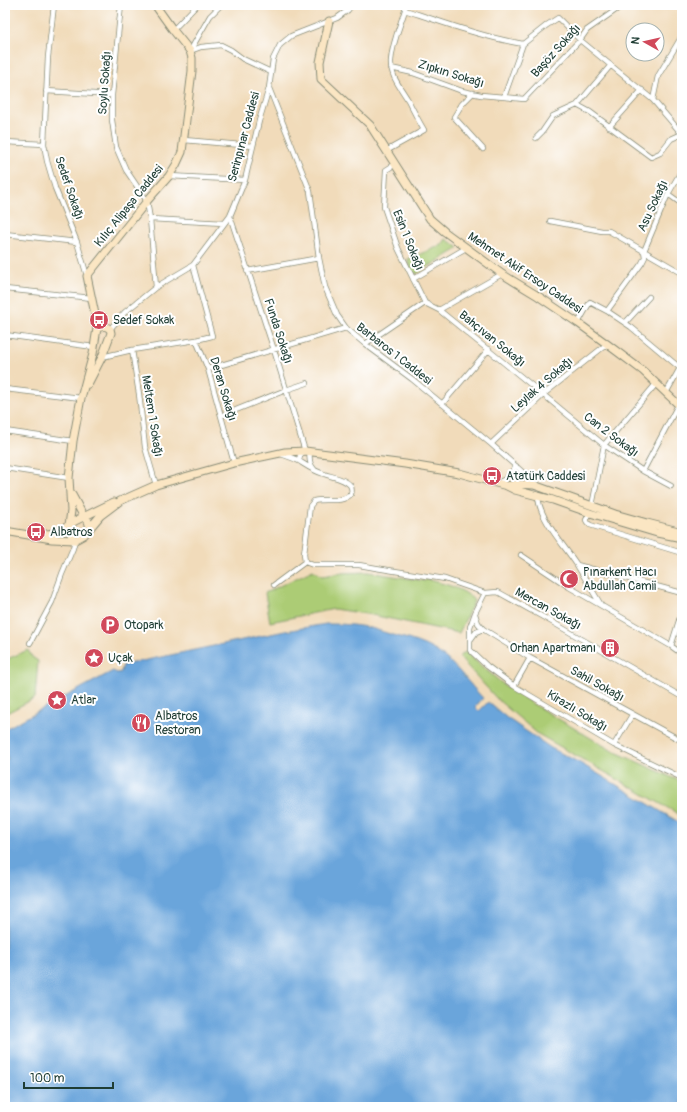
<svg xmlns="http://www.w3.org/2000/svg" width="687" height="1112" viewBox="0 0 687 1112" font-family="Pangolin,sans-serif">
	<rect width="100%" height="100%" fill="#fff"/>
	<filter id="ink" filterUnits="userSpaceOnUse"><feTurbulence type="fractalNoise" baseFrequency=".025" numOctaves="2"/><feDisplacementMap in="SourceGraphic" scale="8" xChannelSelector="R" yChannelSelector="G"/><feConvolveMatrix kernelMatrix="1 2 1 2 8 2 1 2 1" color-interpolation-filters="sRGB"/></filter>
	<filter id="wash" filterUnits="userSpaceOnUse"><feTurbulence type="fractalNoise" baseFrequency=".012" numOctaves="4" result="noise"/><feDisplacementMap in="SourceGraphic" scale="16" xChannelSelector="R" yChannelSelector="G"/><feGaussianBlur stdDeviation="0.9" result="paint"/><feColorMatrix in="noise" values="0 0 0 0 0 0 0 0 0 0 0 0 0 0 0 0 0 1.4 0 .05"/><feComposite in="paint" operator="in"/></filter>
	<g filter="url(#wash)">
		<rect width="100%" height="100%" fill="#f1dbba"/>
		<path fill="#accc74" stroke="#668454" d="M446 239 458 247V249L456 250 416 274H415C412 271 408 263 408 259L442 245Z
			M313 570 322 576 342 573 368 572 425 581 426 579C440 583 466 588 474 601L459 633 372 615 334 609 270 622 265 593Z
			M28 650 32 657 38 661 35 698 5 714V660Z
			M465 652 504 685 533 704 611 750 682 782V816L538 734 498 700 459 657Z"/>
		<path fill="#6ba5db" stroke="#457188" d="M326 624C337 624 348 624 360 626 370 627 380 631 390 634 408 639 428 644 443 656 459 668 470 685 483 698L475 707 479 711 488 702 507 718 551 748 580 763 682 824V1107H5V760L8 759 5 753V729L113 671 117 673 121 672 123 665 285 631Z"/>
	</g>
	<g filter="url(#ink)">
		<g fill="none" stroke-linecap="round" stroke-linejoin="round">
			<g stroke="#888c77" stroke-width="6">
				<path id="street" d="M54 5 48 57 44 144 47 161 55 188 77 242 87 276
					M121 5 112 95V120L116 147 126 170 147 201 150 219 156 287
					M623 5 587 30 580 40 524 99 504 97 523 44 547 25 558 18 580 40 653 100 682 134
					M405 10C444 23 483 37 523 44
					M173 30 197 5
					M190 51 201 47 221 45 231 50 243 59 271 72
					M190 51 210 16 221 5
					M391 68 413 73 462 91 481 95 504 97
					M269 88 310 191 319 258 325 287 337 315 346 328 365 344 412 379 491 444 537 485
					M46 91 112 95
					M473 93 462 104 454 117 483 149
					M653 100 658 76 682 36
					M577 105 590 112 651 157 660 153 671 139 682 134
					M609 127 642 90
					M536 138 542 132 553 116 577 105 611 65
					M184 140 253 146
					M5 142 44 144
					M386 151 424 130C418 120 413 110 408 100 401 88 390 76 391 61 392 43 400 26 405 10V5
					M394 165 386 170 384 207 398 248 425 303
					M169 176 245 180
					M668 194 682 204
					M230 216 274 350 305 451 300 455 299 461
					M150 219 224 223
					M550 221 602 231H609L682 273
					M5 234 77 242
					M644 251 668 194 682 170
					M193 265 212 336 196 340 208 369 234 463
					M247 271 319 258
					M413 279 466 248
					M5 289 92 298
					M425 303 439 310 551 401 604 445 643 471 671 486
					M439 310 502 274
					M607 311 642 263 645 257 644 251
					M578 323 590 302 607 311 631 327 680 368 666 393
					M625 323 649 297
					M110 329 125 312 156 287 193 265 230 216 245 180 259 121 269 88 273 59 280 45 291 36 337 18 348 10 351 5
					M5 335 94 347
					M365 344 425 303
					M132 350 139 394 145 447 156 485
					M102 357 132 350 196 340
					M208 369 346 328
					M5 389 81 398
					M442 404 489 349
					M221 416 286 390 307 383
					M5 431 73 441
					M491 444 544 394 607 344
					M310 452C309 458 309 464 314 469
					M281 454C287 456 293 458 299 461 307 466 314 471 324 474 332 477 344 478 350 485 352 488 352 491 351 494 342 504 326 498 314 501L310 506 304 554 305 562
					M5 468 69 478
					M643 471 678 405
					M497 483 506 479 516 466
					M538 496C539 519 565 546 577 565 585 578 593 592 601 605
					M592 506 604 445 656 384
					M590 513 586 520 587 522 590 525 682 553
					M521 555 569 587 671 646 682 654
					M305 562 313 565H359L376 568 445 579 485 593 498 592 552 622 682 697
					M577 565 682 593
					M274 585 305 562
					M485 593 475 613 470 627V650L487 666 514 686 614 745 682 778
					M475 614 478 623 483 629 530 658 682 741
					M471 639 476 632 483 629
					M30 643 52 602 62 574 73 548 75 540
					M671 646 682 611
					M514 686 530 658
					M614 745 632 715"/>
			</g>
			<g stroke="#888c77" stroke-width="9">
				<path id="secondary" d="M329 21 320 62 321 79 370 125 430 219 445 232 502 274 538 296 578 323 607 344 643 371 682 408
					M88 384 102 357 111 333 110 329 105 326 97 328
					M507 486 516 484 534 485 615 514 647 523 682 532
					M72 495 84 517C89 520 90 524 89 530
					M5 531 52 539 75 540 84 535 100 516 120 501 156 485 234 463 285 452 305 451 405 464 459 473 507 486 515 490 553 500 590 513 657 533 682 538
					M40 535 54 533 63 529 75 521 114 502
					M75 540 72 537 70 531 69 525 71 511 69 478 73 441 81 398 93 354 97 328 96 319 87 276 147 201 169 176 176 165 182 152 192 71V58L190 51 173 30 155 5"/>
			</g>
			<use href="#street" stroke="#fff" stroke-width="4.5"/>
			<use href="#secondary" stroke="#fbe6c3" stroke-width="7"/>
		</g>
	</g>
	<defs>
		<g id="bus-disc" transform="scale(1)"><circle r="9.5" fill="#d1495b" stroke="#fff"/><path d="M-5-6H5V4H4V6H2V4H-2V6H-4V4H-5ZM-3.5-4V0h7V-4ZM-3.5 1.2v1.5H-2V1.2ZM2 1.2v1.5H3.5V1.2Z" fill="#fff"/></g>
		<g id="mosque-disc" transform="scale(1)"><circle r="9.5" fill="#d1495b" stroke="#fff"/><path d="M3.5-4.9A6 6 0 1 0 3.5 4.9A5 5 0 1 1 3.5-4.9Z" fill="#fff"/></g>
		<g id="parking-disc" transform="scale(1)"><circle r="9.5" fill="#d1495b" stroke="#fff"/><path d="M-3.5-5.5H1a3.5 3.5 0 0 1 0 7H-1V5.5H-3.5ZM-1-3.4V-.6H.8a1.4 1.4 0 0 0 0-2.8Z" fill="#fff"/></g>
		<g id="building-disc" transform="scale(1)"><circle r="9.5" fill="#d1495b" stroke="#fff"/><path d="M-4-6H4V6H1V3H-1V6H-4ZM-2.5-4.3h1.7v1.8h-1.7ZM.8-4.3h1.7v1.8H.8ZM-2.5-1h1.7V.8h-1.7ZM.8-1h1.7V.8H.8Z" fill="#fff"/></g>
		<g id="sight-disc" transform="scale(1)"><circle r="9.5" fill="#d1495b" stroke="#fff"/><path d="M0-6L1.8-2.2L6-1.7L2.9 1.2L3.7 5.4L0 3.3L-3.7 5.4L-2.9 1.2L-6-1.7L-1.8-2.2Z" fill="#fff"/></g>
		<g id="restaurant-disc" transform="scale(1)"><circle r="9.5" fill="#d1495b" stroke="#fff"/><path d="M-5-6h1v4h1v-4h1v4h1v-4h1v5L-1.5 .5V6h-2V.5L-5-1ZM5-6V6H3V1.5H1.5Q1.5-4 5-6Z" fill="#fff"/></g>
	</defs>
	<g fill-rule="evenodd">
		<use href="#bus-disc" x="99" y="320"/>
		<use href="#bus-disc" x="492" y="476"/>
		<use href="#bus-disc" x="36" y="532"/>
		<use href="#mosque-disc" x="569" y="579"/>
		<use href="#parking-disc" x="110" y="625"/>
		<use href="#building-disc" x="610" y="648"/>
		<use href="#sight-disc" x="94" y="658"/>
		<use href="#sight-disc" x="57" y="700"/>
		<use href="#restaurant-disc" x="141" y="723"/>
	</g>
	<g text-anchor="middle" dominant-baseline="central" stroke-width="4" stroke-linejoin="round" paint-order="stroke">
		<g font-size="12" fill="#1f3d34" stroke="#fff">
			<text transform="translate(556 51) rotate(-48)">Başöz Sokağı</text>
			<text transform="translate(451 74) rotate(17)">Zıpkın Sokağı</text>
			<text transform="translate(105 83) rotate(-86)">Soylu Sokağı</text>
			<text transform="translate(244 137) rotate(-75)">Serinpınar Caddesi</text>
			<text transform="translate(69 188) rotate(71)">Sedef Sokağı</text>
			<text transform="translate(129 206) rotate(-51)">Kılıç Alipaşa Caddesi</text>
			<text transform="translate(653 206) rotate(-65)">Asu Sokağı</text>
			<text transform="translate(408 240) rotate(68)">Esin 1 Sokağı</text>
			<text transform="translate(525 273) rotate(34)">Mehmet Akif Ersoy Caddesi</text>
			<text transform="translate(278 331) rotate(72)">Funda Sokağı</text>
			<text transform="translate(492 339) rotate(39)">Bahçıvan Sokağı</text>
			<text transform="translate(394 354) rotate(38)">Barbaros 1 Caddesi</text>
			<text transform="translate(542 385) rotate(-41)">Leylak 4 Sokağı</text>
			<text transform="translate(223 389) rotate(73)">Deran Sokağı</text>
			<text transform="translate(152 416) rotate(81)">Meltem 1 Sokağı</text>
			<text transform="translate(611 435) rotate(37)">Can 2 Sokağı</text>
			<text transform="translate(548 609) rotate(29)">Mercan Sokağı</text>
			<text transform="translate(597 684) rotate(29)">Sahil Sokağı</text>
			<text transform="translate(577 711) rotate(31)">Kirazlı Sokağı</text>
		</g>
		<g font-size="12" fill="#1f3d34" stroke="#fff" text-anchor="start">
			<text x="113" y="320">Sedef Sokak</text>
			<text x="506" y="476">Atatürk Caddesi</text>
			<text x="50" y="532">Albatros</text>
			<text x="583" y="572">Pınarkent Hacı<tspan x="583" dy="14">Abdullah Camii</tspan></text>
			<text x="124" y="625">Otopark</text>
			<text x="596" y="648" text-anchor="end">Orhan Apartmanı</text>
			<text x="108" y="658">Uçak</text>
			<text x="71" y="700">Atlar</text>
			<text x="155" y="716">Albatros<tspan x="155" dy="14">Restoran</tspan></text>
		</g>
	</g>
	<rect width="687" height="1112" fill="none" stroke="#fff" stroke-width="20"/>
	<g transform="translate(645 42) rotate(278)"><circle r="19" fill="#ffffff" stroke="#a5b1ae"/>
	<path d="M0-3L7 15L0 10L-7 15Z" fill="#d1495b"/>
	<text y="-6" font-size="11" font-weight="bold" text-anchor="middle" fill="#1f3d34">N</text>
	</g>
	<path d="M24 1082v6h89v-6" fill="none" stroke="#1f3d34" stroke-width="2"/>
	<text x="30" y="1082" font-size="12" fill="#1f3d34" stroke="#ffffff" stroke-width="3" paint-order="stroke">100 m</text>
</svg>
